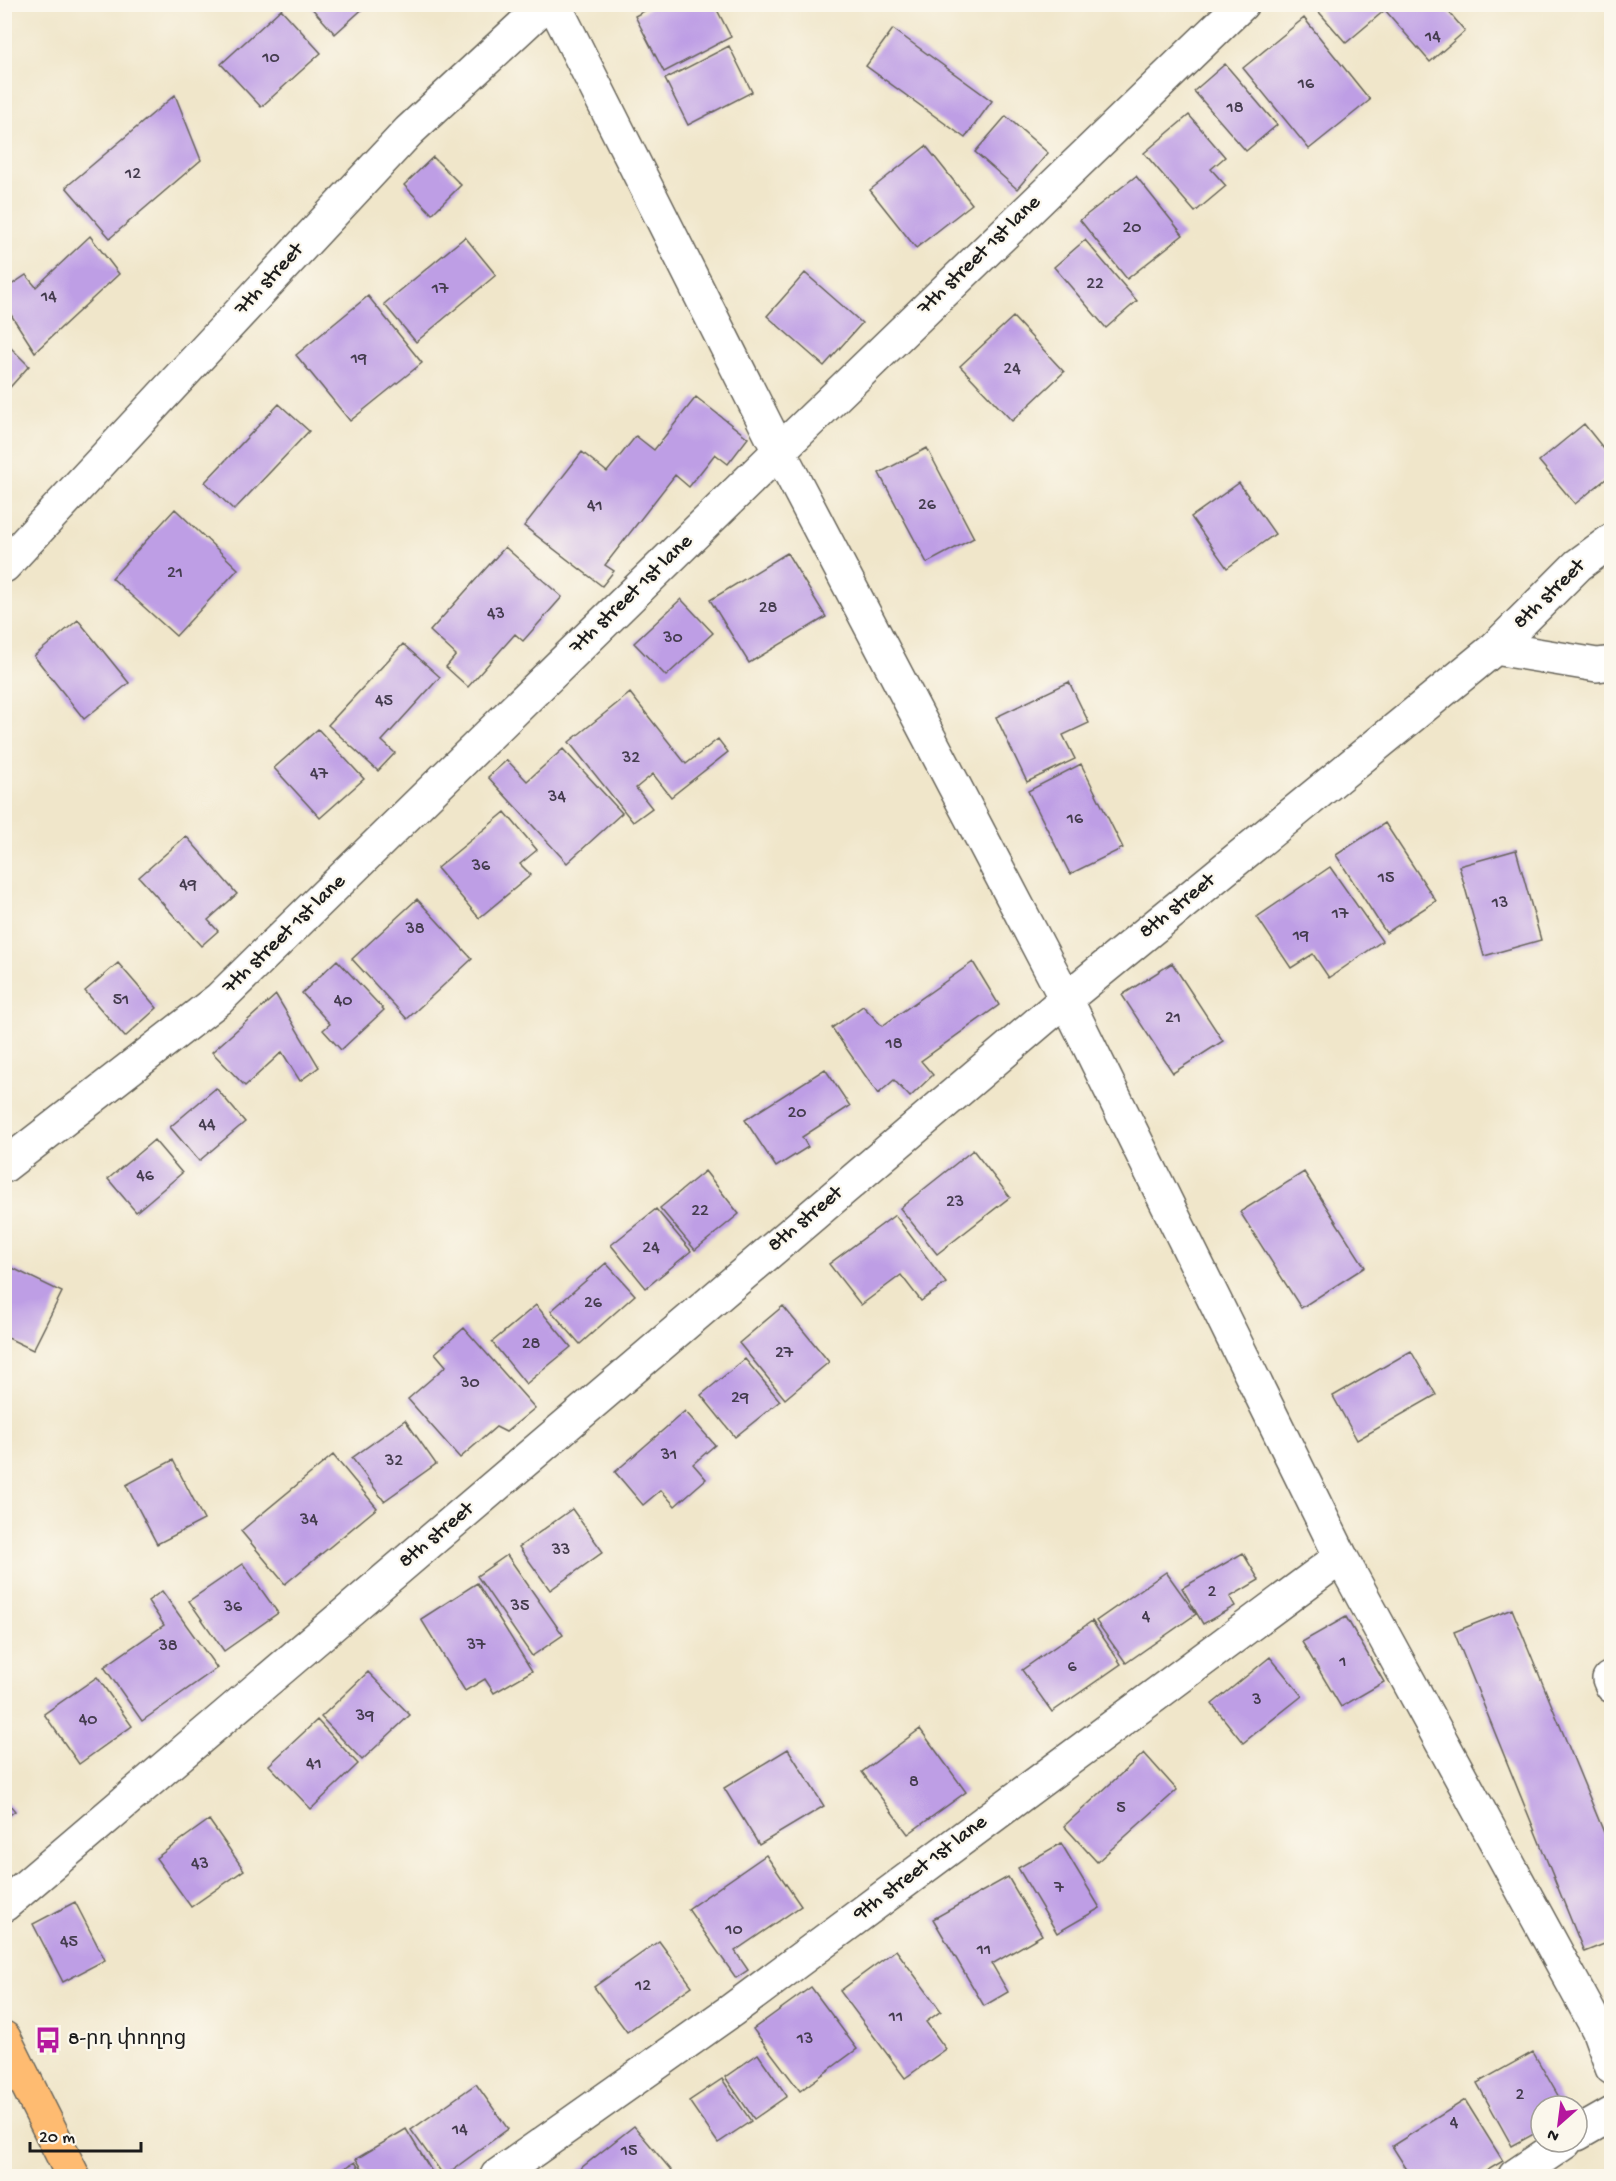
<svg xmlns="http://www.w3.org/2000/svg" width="1616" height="2181" viewBox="0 0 1616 2181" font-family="'Gochi Hand','Noto Sans Armenian',sans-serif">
	<rect width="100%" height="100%" fill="#fbf7ec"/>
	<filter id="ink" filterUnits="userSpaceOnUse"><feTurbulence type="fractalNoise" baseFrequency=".0167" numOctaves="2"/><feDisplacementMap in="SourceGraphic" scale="12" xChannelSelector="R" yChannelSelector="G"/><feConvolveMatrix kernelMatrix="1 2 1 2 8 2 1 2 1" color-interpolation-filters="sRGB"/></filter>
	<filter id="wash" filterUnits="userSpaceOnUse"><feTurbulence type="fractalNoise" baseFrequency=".008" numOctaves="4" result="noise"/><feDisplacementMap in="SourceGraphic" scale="24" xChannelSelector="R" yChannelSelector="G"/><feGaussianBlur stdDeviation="1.35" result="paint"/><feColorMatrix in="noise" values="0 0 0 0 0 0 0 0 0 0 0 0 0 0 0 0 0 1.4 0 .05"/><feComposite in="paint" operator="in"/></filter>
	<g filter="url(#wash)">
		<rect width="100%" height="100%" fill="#f0e6ca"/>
		<g id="blocks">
			<path fill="#be9ee5" d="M308 4H368L335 34Z
				M657 4H714L731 37 664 72 635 16Z
				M1328 4H1442L1465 31 1430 62 1385 10 1346 43 1319 12Z
				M281 9 321 53 261 107 221 64Z
				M1304 18 1370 100 1309 149 1243 68Z
				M893 29 992 101 965 138 866 66Z
				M729 46 752 92 688 125 665 79Z
				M1225 64 1277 125 1246 151 1194 91Z
				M175 95 201 160 110 238 66 187Z
				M1189 115 1225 157 1211 169 1226 186 1195 212 1144 153Z
				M1006 116 1048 153 1017 189 975 152Z
				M926 146 972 204 916 248 870 190Z
				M433 157 461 185 432 214 404 185Z
				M1136 176 1183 235 1127 279 1080 220Z
				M90 236 119 274 35 352 4 304V290L26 275 36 287Z
				M465 237 496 275 416 342 384 304Z
				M1085 240 1137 301 1106 328 1054 267Z
				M805 273 862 323 824 366 767 316Z
				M368 296 422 363 350 421 296 355Z
				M1013 317 1064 372 1012 421 960 366Z
				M4 341 29 366 4 394Z
				M696 397 748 438 728 464 715 454 689 487 675 475 605 565 614 571 602 586 524 526 582 452 607 472 636 436 654 450Z
				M279 404 309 431 234 510 205 482Z
				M1584 424 1612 459V474L1575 504 1539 461Z
				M927 448 974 538 927 563 879 473Z
				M1239 483 1275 534 1227 568 1191 517Z
				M175 509 238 569 176 636 112 578Z
				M505 547 562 597 523 641 515 634 468 687 446 667 456 655 430 631Z
				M787 553 826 617 749 663 710 600Z
				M681 599 713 633 666 676 634 643Z
				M78 620 129 683 84 719 34 656Z
				M403 644 440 677 382 741 395 753 378 771 328 725Z
				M1069 682 1089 723 1063 735 1075 759 1027 782 996 717Z
				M630 693 686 764 718 739 728 752 671 797 653 774 636 788 652 808 633 822 569 742Z
				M318 729 364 779 320 818 274 768Z
				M563 749 622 813 567 863 488 777 507 760 527 781Z
				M1081 764 1123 848 1070 874 1028 791Z
				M505 812 537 850 520 864 531 875 479 918 437 868Z
				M1385 823 1436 901 1386 933 1336 855Z
				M186 836 237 894 208 920 218 931 201 946 139 877Z
				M1516 850 1541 940 1484 956 1459 866Z
				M1330 867 1382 941 1329 978 1313 954 1291 968 1257 917Z
				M417 899 472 959 407 1019 352 959Z
				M337 960 384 1010 341 1050 323 1030 330 1024 302 993Z
				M973 962 999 1005 921 1061 933 1075 910 1097 894 1080 878 1094 832 1028 863 1006 882 1026Z
				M118 963 157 1008 125 1037 85 991Z
				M1172 963 1223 1041 1173 1073 1122 995Z
				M276 995 319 1067 300 1081 282 1052 245 1086 212 1052Z
				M825 1069 850 1106 802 1137 808 1147 776 1167 745 1120Z
				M216 1088 245 1122 199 1161 170 1127Z
				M154 1140 182 1173 136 1212 108 1179Z
				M973 1150 1010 1197 937 1254 900 1208Z
				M705 1171 739 1214 695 1250 660 1208Z
				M1304 1172 1365 1267 1301 1308 1240 1212Z
				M656 1209 691 1251 646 1288 611 1245Z
				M895 1215 946 1283 921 1301 901 1275 861 1305 829 1264Z
				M606 1263 635 1295 580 1344 551 1311Z
				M4 1264 62 1292 33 1350 4 1336Z
				M536 1305 571 1347 526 1384 492 1342Z
				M783 1306 829 1362 785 1399 739 1343Z
				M464 1328 535 1408 506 1432 496 1427 460 1458 408 1399 446 1366 435 1353Z
				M1411 1351 1436 1395 1357 1440 1333 1396Z
				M745 1359 780 1401 735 1437 701 1395Z
				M685 1411 715 1445 693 1464 706 1479 675 1506 661 1490 643 1505 615 1472Z
				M405 1420 436 1464 384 1501 352 1458Z
				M333 1455 377 1508 285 1584 241 1531Z
				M173 1460 204 1520 157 1544 126 1485Z
				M572 1509 603 1552 550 1590 519 1547Z
				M1243 1553 1259 1580 1230 1597 1235 1606 1203 1624 1182 1588Z
				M507 1555 563 1635 532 1656 477 1576Z
				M243 1564 278 1613 224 1651 189 1601Z
				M1166 1572 1196 1614 1126 1663 1096 1621Z
				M477 1583 532 1671 494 1693 485 1679 465 1691 421 1619Z
				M162 1591 217 1668 142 1721 104 1667 164 1625 148 1601Z
				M1512 1609 1612 1852V1941L1584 1952 1454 1632Z
				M1346 1617 1384 1682 1341 1707 1302 1642Z
				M1092 1621 1121 1664 1052 1712 1022 1670Z
				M1270 1657 1302 1696 1243 1743 1212 1704Z
				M368 1672 410 1715 362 1760 321 1717Z
				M97 1677 132 1726 79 1764 44 1714Z
				M317 1720 358 1764 311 1809 269 1765Z
				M920 1729 966 1792 908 1834 862 1772Z
				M788 1749 824 1806 759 1845 724 1788Z
				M1144 1753 1177 1790 1097 1862 1064 1826Z
				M4 1798 15 1811 4 1819Z
				M209 1820 244 1870 191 1907 156 1858Z
				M1061 1843 1100 1908 1057 1933 1018 1868Z
				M766 1855 801 1906 735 1951 748 1970 736 1978 688 1909Z
				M1008 1877 1042 1935 992 1964 1008 1992 984 2006 933 1919Z
				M75 1902 105 1960 63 1982 33 1924Z
				M659 1941 692 1986 627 2032 594 1987Z
				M896 1950 941 2011 926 2022 946 2049 905 2078 840 1991Z
				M811 1987 857 2049 800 2091 753 2029Z
				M1533 2052 1564 2106H1541V2130L1512 2146 1477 2083Z
				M758 2054 787 2096 754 2119 725 2077Z
				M722 2079 751 2121 718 2143 689 2101Z
				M476 2084 508 2129 444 2176 411 2130Z
				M1465 2100 1503 2161 1478 2176H1411L1392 2146Z
				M634 2126 676 2176H571Z
				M406 2129 434 2175 367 2176 356 2159Z
				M355 2162 364 2176H331Z"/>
		</g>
	</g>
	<g filter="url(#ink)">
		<use href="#blocks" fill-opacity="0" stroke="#666359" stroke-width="1.5"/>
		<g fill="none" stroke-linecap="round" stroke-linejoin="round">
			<g stroke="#666359" stroke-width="36">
				<path id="minor" d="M554 4 779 451 1066 999 1341 1557 1598 2029 1612 2068
					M4 566 409 131 546 4
					M1495 648 1597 665 1612 663
					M4 1166 219 999 779 451 1242 4
					M1609 1679 1612 1686
					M4 1905 1066 999 1495 648 1578 565 1612 540
					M1577 2134 1612 2114
					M497 2176 732 2010 1341 1557
					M1515 2176 1565 2142"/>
			</g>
			<g stroke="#666359" stroke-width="36">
				<path id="major" d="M4 2038 73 2176"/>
			</g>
			<use href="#minor" stroke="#fff" stroke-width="33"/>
			<use href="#major" stroke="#febb71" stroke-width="33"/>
		</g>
	</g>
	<defs>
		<g id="bus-bare" transform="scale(2.07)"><path d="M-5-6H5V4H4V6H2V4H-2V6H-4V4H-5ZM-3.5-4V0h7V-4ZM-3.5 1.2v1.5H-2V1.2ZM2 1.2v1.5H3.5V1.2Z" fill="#b5179e" stroke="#fbf7ec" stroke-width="2.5" paint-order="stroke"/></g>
	</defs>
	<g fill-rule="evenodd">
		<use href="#bus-bare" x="48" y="2040"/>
	</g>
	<g text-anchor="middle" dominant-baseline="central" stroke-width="4.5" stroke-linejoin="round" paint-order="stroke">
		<g font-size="18" fill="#443c4e">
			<text x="1433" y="37">14</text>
			<text x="271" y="58">10</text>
			<text x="1306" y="84">16</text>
			<text x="1235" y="108">18</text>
			<text x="133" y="174">12</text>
			<text x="1132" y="228">20</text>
			<text x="1095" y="284">22</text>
			<text x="440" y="289">17</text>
			<text x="49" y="297">14</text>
			<text x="359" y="359">19</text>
			<text x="1012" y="369">24</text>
			<text x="927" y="505">26</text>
			<text x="595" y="506">41</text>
			<text x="175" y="573">21</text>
			<text x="768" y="608">28</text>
			<text x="496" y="614">43</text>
			<text x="673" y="638">30</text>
			<text x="384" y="701">45</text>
			<text x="631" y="758">32</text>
			<text x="319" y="774">47</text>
			<text x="557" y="797">34</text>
			<text x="1075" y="819">16</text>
			<text x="481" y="866">36</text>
			<text x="1386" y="878">15</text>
			<text x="188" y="885">49</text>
			<text x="1500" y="903">13</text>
			<text x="1340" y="914">17</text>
			<text x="415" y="929">38</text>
			<text x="1301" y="936">19</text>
			<text x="121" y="1000">51</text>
			<text x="343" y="1001">40</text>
			<text x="1173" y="1018">21</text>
			<text x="894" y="1044">18</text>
			<text x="797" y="1113">20</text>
			<text x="207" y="1125">44</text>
			<text x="145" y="1176">46</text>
			<text x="955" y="1202">23</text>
			<text x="700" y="1211">22</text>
			<text x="651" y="1248">24</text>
			<text x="593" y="1303">26</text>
			<text x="531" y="1344">28</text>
			<text x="784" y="1353">27</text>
			<text x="470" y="1383">30</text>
			<text x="740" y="1398">29</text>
			<text x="669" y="1455">31</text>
			<text x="394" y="1461">32</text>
			<text x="309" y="1520">34</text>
			<text x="561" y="1550">33</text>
			<text x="1212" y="1592">2</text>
			<text x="520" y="1606">35</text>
			<text x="233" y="1607">36</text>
			<text x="1146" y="1617">4</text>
			<text x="476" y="1645">37</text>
			<text x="168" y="1646">38</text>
			<text x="1343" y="1662">1</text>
			<text x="1072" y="1667">6</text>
			<text x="1257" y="1700">3</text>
			<text x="365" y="1716">39</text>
			<text x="88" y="1720">40</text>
			<text x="314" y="1764">41</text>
			<text x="914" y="1782">8</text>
			<text x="1121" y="1808">5</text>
			<text x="200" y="1864">43</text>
			<text x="1059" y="1888">7</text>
			<text x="734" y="1930">10</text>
			<text x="69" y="1942">45</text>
			<text x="984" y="1950">11</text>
			<text x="643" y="1986">12</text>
			<text x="896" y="2017">11</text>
			<text x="805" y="2039">13</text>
			<text x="1520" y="2095">2</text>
			<text x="1454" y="2123">4</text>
			<text x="460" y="2130">14</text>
			<text x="629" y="2151">15</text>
		</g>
		<g font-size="21" fill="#1c1c1c" stroke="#fbf7ec">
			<text transform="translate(980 256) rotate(-44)">7th street 1st lane</text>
			<text transform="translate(270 280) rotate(-47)">7th street</text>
			<text transform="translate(632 595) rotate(-44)">7th street 1st lane</text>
			<text transform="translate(1550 595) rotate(-44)">8th street</text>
			<text transform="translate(1178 907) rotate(-39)">8th street</text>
			<text transform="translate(285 935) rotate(-44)">7th street 1st lane</text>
			<text transform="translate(806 1220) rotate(-40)">8th street</text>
			<text transform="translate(437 1536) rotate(-40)">8th street</text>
			<text transform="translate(921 1869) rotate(-37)">9th street 1st lane</text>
		</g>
		<g font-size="21" fill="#1c1c1c" stroke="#fbf7ec" text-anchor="start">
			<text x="68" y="2040">8-րդ փողոց</text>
		</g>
	</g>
	<rect width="1616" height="2181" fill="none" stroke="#fbf7ec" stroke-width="24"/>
	<g transform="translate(1559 2124) rotate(208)"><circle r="28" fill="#fbf7ec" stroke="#a29f99" stroke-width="1.5"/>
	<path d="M0-4.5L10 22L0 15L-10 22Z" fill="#b5179e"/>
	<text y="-9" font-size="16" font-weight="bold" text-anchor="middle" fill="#1c1c1c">N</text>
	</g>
	<path d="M30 2142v9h111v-9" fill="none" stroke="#1c1c1c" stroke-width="3"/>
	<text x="39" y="2142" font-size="18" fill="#1c1c1c" stroke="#fbf7ec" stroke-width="4.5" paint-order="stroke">20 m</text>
</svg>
